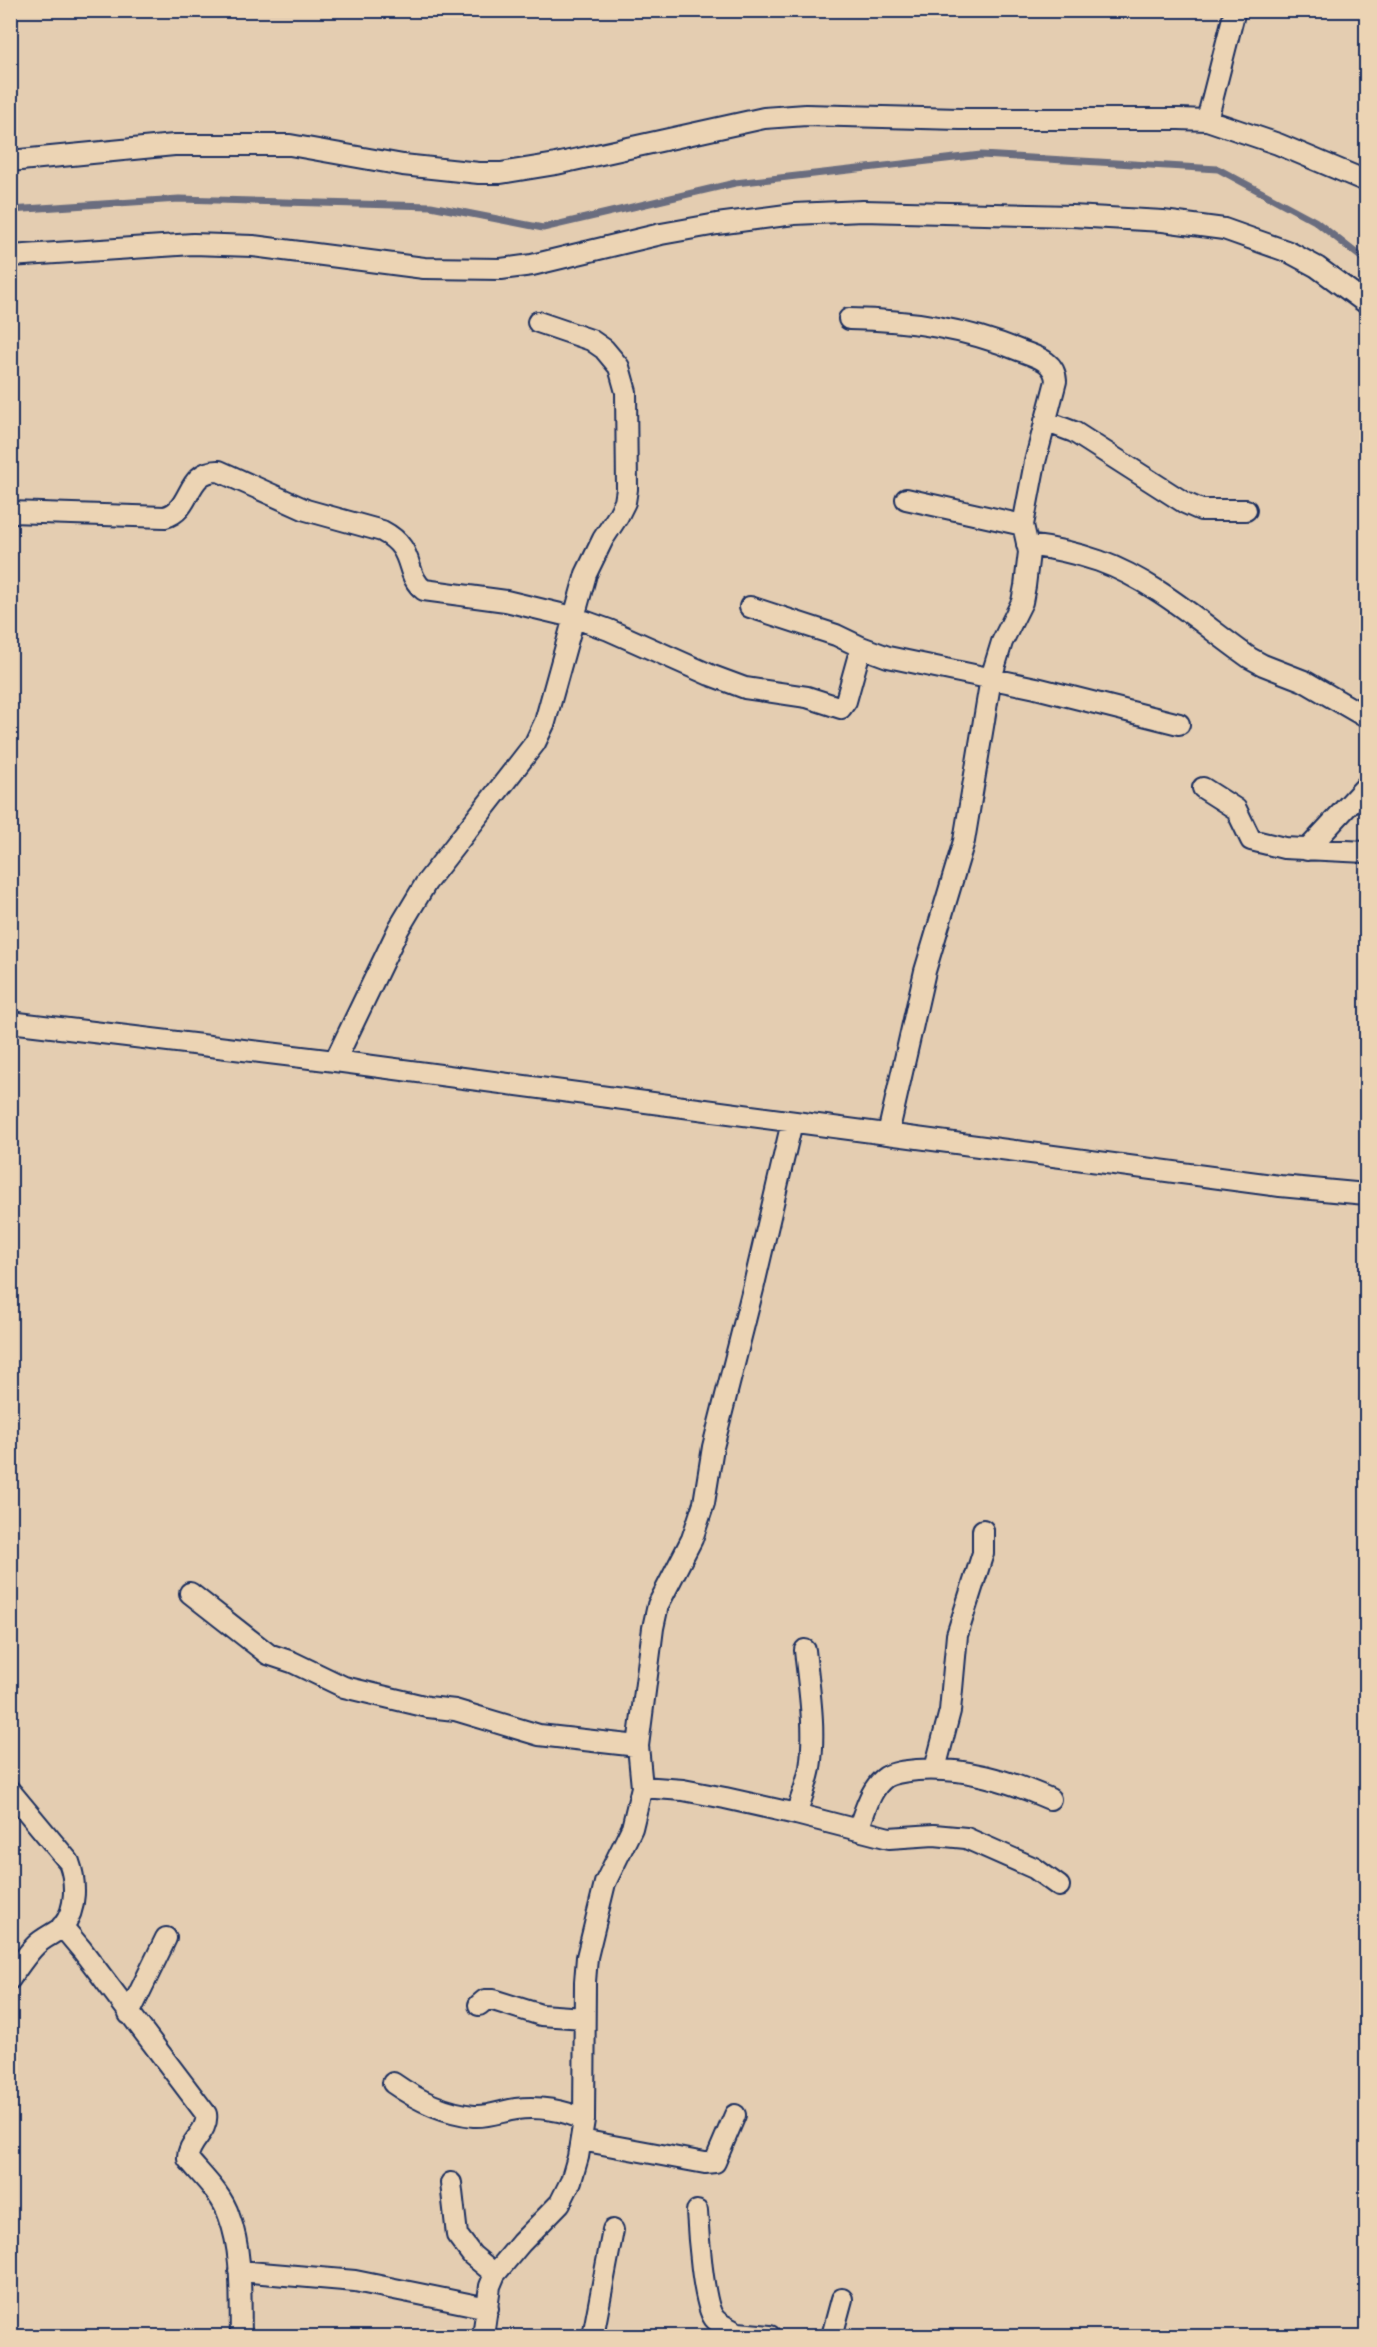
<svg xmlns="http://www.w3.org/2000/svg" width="1377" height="2347" viewBox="0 0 1377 2347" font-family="'Shantell Sans',sans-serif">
	<rect width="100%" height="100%" fill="#e4cdb1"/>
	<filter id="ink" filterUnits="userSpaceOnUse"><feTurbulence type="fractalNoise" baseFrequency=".0167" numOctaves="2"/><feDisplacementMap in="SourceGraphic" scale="12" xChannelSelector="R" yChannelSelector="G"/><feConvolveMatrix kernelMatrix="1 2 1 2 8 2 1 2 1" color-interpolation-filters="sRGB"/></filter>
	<g filter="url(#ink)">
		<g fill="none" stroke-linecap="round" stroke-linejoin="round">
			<path stroke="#6a6d7f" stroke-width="7" d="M10 210 179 199 431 206 543 228 735 183 981 155 1218 169 1315 221 1366 261"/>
			<g stroke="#1b2f5e" stroke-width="24">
				<path id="street" d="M1207 120 1235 10
					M10 161 174 145H290L403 165 479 173H501L556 164 764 118 806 115 960 119H1179L1207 120 1278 144 1366 181
					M10 256 193 244 253 246 424 268 501 269 532 265 661 234 717 224 794 214 863 211 1072 216 1163 221 1224 229 1289 252 1317 267 1366 303
					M849 319C910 320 964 328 1021 351 1037 357 1055 361 1056 381L1035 462 1023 525 1029 552 1025 586 1022 602 1002 642 991 678 964 841 925 971 888 1134
					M1045 421 1074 432 1185 503 1201 510H1246
					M906 499 1023 525
					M10 512 165 517C193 510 185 470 219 471L306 510 382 531C417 549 403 574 424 590L506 601 573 617 609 630 710 675 745 688 807 697 841 708 846 701 861 647
					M1027 545C1052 548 1076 553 1099 561 1155 581 1202 624 1250 658L1263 665 1304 681 1366 717
					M750 607 836 635 861 647 888 657 1036 688 1179 724
					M1203 788 1236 809 1251 840 1284 848 1366 852
					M1307 850 1366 786
					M10 1022 335 1061 1280 1186 1366 1194
					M335 1061 399 928 426 883 535 743 545 722 586 574 603 539 618 516 625 502 627 489 626 392 619 367 604 349 591 340 538 322
					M190 1593 268 1654 292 1662 344 1687 428 1707 455 1710 539 1735 638 1746
					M935 1769 950 1711 957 1635 983 1553V1530
					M642 1787 683 1790 725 1798 796 1814 889 1838 934 1835 966 1838 1034 1868 1059 1886
					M10 1791 69 1862C76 1881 77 1909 63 1926 56 1933 44 1937 36 1945 26 1955 18 1967 10 1979
					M796 1814C801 1799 807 1784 810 1768 816 1729 809 1689 805 1650
					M858 1829C865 1812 870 1788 886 1777 894 1772 907 1771 917 1770 964 1767 1007 1780 1050 1799
					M62 1926 82 1950 206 2114C209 2132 187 2142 188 2159 202 2176 222 2194 229 2216 243 2253 240 2297 241 2336
					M479 2005 485 2000H493L541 2015 584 2018
					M129 2014 166 1938
					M393 2083C417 2100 445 2113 474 2116 489 2117 502 2111 516 2109 538 2106 565 2110 584 2120
					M581 2140 705 2163 715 2162 735 2115
					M451 2183 457 2235 472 2255 495 2274
					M697 2211C698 2231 703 2304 714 2318 721 2327 733 2328 740 2336
					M239 2271 355 2281 488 2308
					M738 2333 770 2336
					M483 2336 490 2286 495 2274 521 2243 560 2203 571 2181 578 2157 584 2120 585 1982 587 1957 605 1883 632 1828 642 1787 638 1746 653 1628 658 1605 692 1539 704 1503 713 1447 753 1289 792 1122
					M593 2336 613 2230
					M832 2336 842 2299"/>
			</g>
			<use href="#street" stroke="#ecd4b4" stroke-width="20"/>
		</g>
	</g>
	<rect width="1377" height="2347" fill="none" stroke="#ecd4b4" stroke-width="36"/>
	<rect x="18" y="18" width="1341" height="2311" fill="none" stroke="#1b2f5e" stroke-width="2" filter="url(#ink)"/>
</svg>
